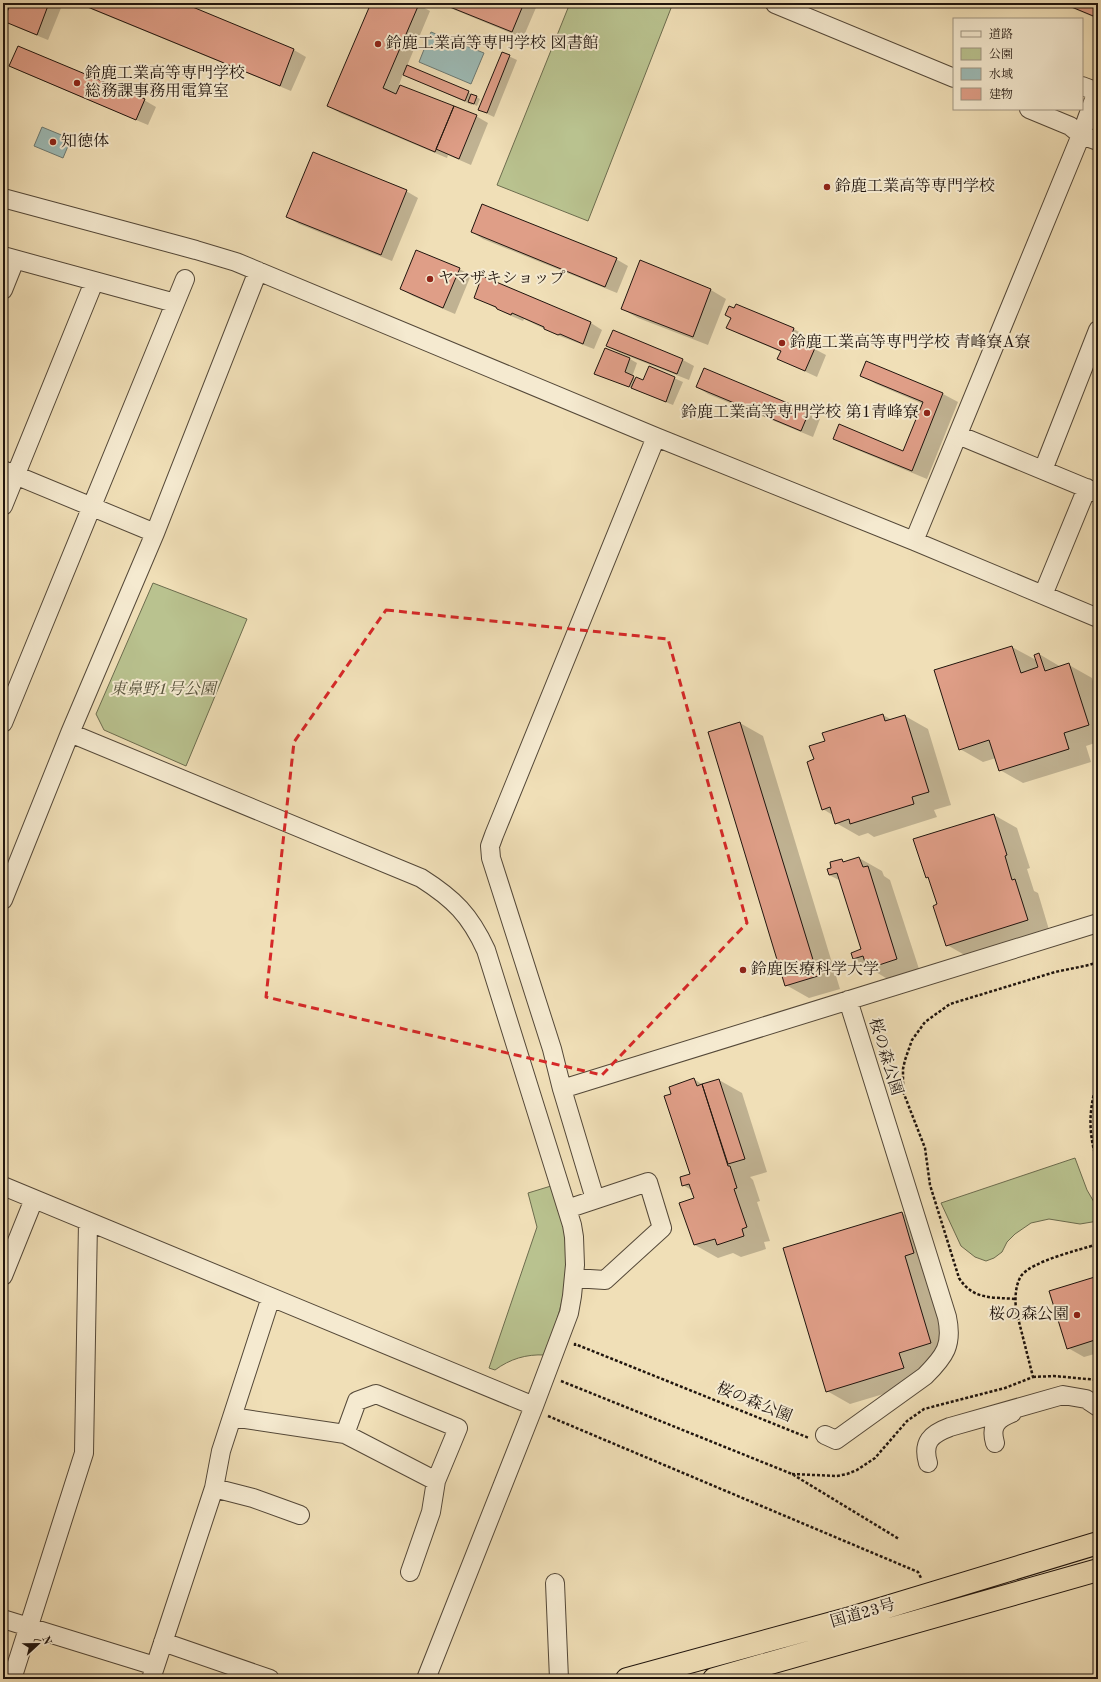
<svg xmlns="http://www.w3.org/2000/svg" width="1101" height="1682" viewBox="0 0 1101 1682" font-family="'Old Standard TT','Noto Serif JP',serif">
	<rect width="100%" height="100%" fill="#f0dfb7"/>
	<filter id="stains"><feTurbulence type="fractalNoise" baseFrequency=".005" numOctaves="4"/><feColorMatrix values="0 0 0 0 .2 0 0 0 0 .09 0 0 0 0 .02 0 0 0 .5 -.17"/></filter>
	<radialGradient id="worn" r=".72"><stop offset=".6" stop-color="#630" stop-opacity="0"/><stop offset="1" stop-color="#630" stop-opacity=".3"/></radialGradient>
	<path fill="#b9c28f" stroke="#6c6c4e" d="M570 3H673L588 221 497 185Z
		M153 583 247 619 186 766 104 730 96 714Z
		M1075 1158 1087 1190 1098 1209V1221L1080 1224 1049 1219 1031 1223 1015 1234 1007 1242 1002 1252 994 1258 986 1261 975 1257 961 1246 941 1203Z
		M551 1186C556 1202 563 1219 565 1236 571 1282 560 1312 545 1355 526 1354 510 1359 495 1370L489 1368 537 1227 528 1193Z"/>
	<path fill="#9dbbb6" stroke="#6b7973" d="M431 32 484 53 471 84 419 62Z
		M42 127 71 139 63 158 34 146Z"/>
	<path fill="#0003" d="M12 3H60L58 7 61 8 48 40 16 27 5 21Z
		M76 3H180L294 50 306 57 291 91Z
		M372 3H415L430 11 407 66 468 92 480 99 477 106 473 104 472 105 403 74 399 85 476 116 488 123 471 165 448 155 447 158 340 113 328 106Z
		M438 3H538L523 38Z
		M1060 3H1098V19Z
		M502 53 517 60 494 117 479 110Z
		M10 66 144 100 156 107 148 125 22 72Z
		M406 191 418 198 392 261 299 224 287 217Z
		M472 232 616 259 628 266 617 293 483 239Z
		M641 262 711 290 726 299 708 345 638 318 622 309Z
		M459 269 471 275 455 314 413 296 401 289Z
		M483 278 591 323 602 330 594 349 557 335 524 319 523 321 509 315 475 297Z
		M736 305 794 329 806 336 803 343 826 355 817 377 778 359 781 352 739 334 728 328Z
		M613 332 683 360 694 366 689 380 618 352 607 346Z
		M630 359 637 363 632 377 636 379 644 381 649 367 683 382 673 405 596 374Z
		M861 375 943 394 958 402 927 479 850 447 834 438 904 452 923 404 876 384Z
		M697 387 808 412 820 419 813 437 708 394Z
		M1012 647 1038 661 1039 654 1061 667 1069 665 1092 678 1098 697V742L1086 746 1091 762 1023 783 1000 770 996 758 983 762 960 749Z
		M883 715 892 720 905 716 928 729 951 805 934 810 937 817 874 837 868 833 859 836 836 823 834 816 823 809 815 760Z
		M740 723 763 736 840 989 809 998 786 985Z
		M994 815 1017 828 1030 868 1027 869 1034 891 1038 893 1050 933 970 958 947 945 938 905 930 879 927 877Z
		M859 858 882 871 884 876 890 880 920 972 891 981 854 959 863 950 841 881 829 875 832 868 841 860 845 862Z
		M694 1079 703 1085 719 1080 742 1093 767 1172 750 1177 753 1180 760 1201 757 1202 770 1241 764 1242 766 1249 741 1257 733 1253 718 1258 695 1245V1198L693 1191 683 1185 692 1174 672 1095Z
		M902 1213 925 1227 927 1269 954 1356 922 1366 927 1381 850 1404 827 1391Z
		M1098 1277V1353L1084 1357 1068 1348Z
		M811 1676 817 1679H779Z"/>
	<path fill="#df9e87" stroke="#20150e" d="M11 3H49L37 35 3 21Z
		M78 3H183L294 49 280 86Z
		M371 3 419 4 383 88 396 94 400 85 454 106 435 152 327 106Z
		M440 3H524L512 32Z
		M1062 3H1098V18Z
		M18 46 145 99 136 120 9 66Z
		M502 52 510 55 487 113 478 110Z
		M407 65 469 91 465 101 403 75Z
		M471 94 477 96 474 104 468 102Z
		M454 106 477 115 459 159 436 149Z
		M313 152 407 190 381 255 286 217Z
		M482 204 617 258 605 287 471 232Z
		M416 250 460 268 443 308 400 289Z
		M640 260 711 289 693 337 621 309Z
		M482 276 591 322 583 344 560 334 558 335 544 329V327L512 313 511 315 497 309 496 307 474 298Z
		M736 304 794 328 791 337 815 348 805 371 777 359 781 351 726 328 731 318 725 315 729 306 734 308Z
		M613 330 683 359 677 374 606 346Z
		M605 348 630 358 625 372 634 376 629 387 594 374Z
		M866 361 943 393 912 471 833 439 839 424 903 451 923 402 860 376Z
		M649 366 675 377 666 402 631 388 636 377 643 380Z
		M704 368 809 412 801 431 696 387Z
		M1012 646 1021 673 1038 667 1034 655 1039 653 1045 671 1069 663 1089 725 1064 733 1069 749 999 771 989 740 959 750 934 670Z
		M883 714 885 721 905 715 929 792 912 797 914 804 850 824 849 819 835 824 830 807 822 810 807 762 814 759 809 746 825 741 822 733Z
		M740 722 818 976 785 986 708 732Z
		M994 814 1007 855 1005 856 1012 880 1015 879 1028 920 946 946 933 906 937 904 928 877 926 878 913 839Z
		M859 857 863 867 868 866 897 959 867 969 863 956 853 959 851 953 861 949 837 873 829 875 827 869 831 868 830 862 842 859 843 862Z
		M694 1078 697 1086 702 1084 728 1166H730L737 1188 734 1189 747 1227 742 1229 744 1236 717 1245 715 1239 694 1245 679 1203 694 1198 689 1184 682 1186 680 1177 690 1174 664 1096 671 1094 669 1087Z
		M719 1079 745 1159 728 1164 702 1084Z
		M902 1212 914 1253 905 1256 931 1343 899 1353 904 1368 826 1392 783 1248Z
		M1098 1276V1339L1067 1349 1049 1291Z
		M812 1675V1679H776V1678Z"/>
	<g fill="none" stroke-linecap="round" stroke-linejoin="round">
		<g stroke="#544838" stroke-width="20">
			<path id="minor" d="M776 3 775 4 954 78
				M1082 86 1098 92
				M1029 109 1070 126 1081 135 1097 91
				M3 198 196 250 236 262 656 437 914 541 1098 618
				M3 256 175 303
				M258 271 155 533 70 733 421 878C454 899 470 915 486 950L572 1225 574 1237 575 1265 572 1296 569 1313 534 1406 426 1679
				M3 290 15 260
				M958 435 1098 493
				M3 470 155 533
				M1043 470 1098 330
				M3 506 94 282
				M914 541 1081 135 1098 141
				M1043 595 1087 488
				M3 723 185 279
				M3 900 70 733
				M562 1089 1098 923
				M3 1186 534 1406
				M595 1199 562 1089 552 1049 491 858 490 846 494 835 656 437
				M567 1209 648 1182 662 1228 605 1280 574 1278
				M3 1276 34 1199
				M232 1417 345 1434 436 1481
				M345 1434 357 1401 376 1394 458 1428 436 1481 431 1512 410 1572
				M825 1435 836 1440 925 1376C945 1356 953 1345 947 1317L848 1000
				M995 1443C990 1426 997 1419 1012 1413
				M928 1463C922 1442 931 1434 950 1427L1063 1395 1086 1399 1098 1407
				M214 1488 253 1498 300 1515
				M555 1583 559 1679
				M3 1619 155 1666
				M163 1642 270 1679
				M12 1679 84 1453 88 1222
				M151 1679 214 1488 221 1451 271 1297"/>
		</g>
		<g stroke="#20150e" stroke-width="24">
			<path id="highway" d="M627 1679 854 1617 1098 1543
				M714 1679 1098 1570"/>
		</g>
		<path stroke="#20150e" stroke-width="2.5" stroke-dasharray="3 2" stroke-linecap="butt" d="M1098 1081C1088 1108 1088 1136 1098 1163
			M1015 1299C992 1297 973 1300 959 1278L930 1185 925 1148 904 1094 903 1083V1069L905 1060 912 1040 925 1022 950 1004 1055 972 1089 965 1098 962
			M575 1346V1344L809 1438
			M1033 1377 1054 1376 1098 1380
			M561 1381 792 1474 899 1539
			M548 1416 918 1572 921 1578
			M792 1474 837 1476 847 1474 857 1470 875 1458 907 1421 924 1409 1005 1388 1033 1377 1016 1310C1015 1299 1015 1286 1021 1276 1032 1261 1079 1250 1098 1244"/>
		<use href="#minor" stroke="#f5ead0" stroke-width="18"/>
		<use href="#highway" stroke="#f0dfb7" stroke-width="22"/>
	</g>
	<path fill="none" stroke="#d62828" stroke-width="3" stroke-dasharray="8 5" stroke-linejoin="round" d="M386 610 668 639 747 923 602 1075 266 997 294 742Z"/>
	<g fill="#8f2418" stroke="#f5ead0" stroke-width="1.5">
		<circle cx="378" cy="44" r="4"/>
		<circle cx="77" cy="83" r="4"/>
		<circle cx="53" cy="142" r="4"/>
		<circle cx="827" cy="187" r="4"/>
		<circle cx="430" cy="279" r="4"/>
		<circle cx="782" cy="343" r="4"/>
		<circle cx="927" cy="413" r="4"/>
		<circle cx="743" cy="970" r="4"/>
		<circle cx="1077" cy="1315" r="4"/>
	</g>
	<g text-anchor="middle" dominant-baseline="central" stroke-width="4" stroke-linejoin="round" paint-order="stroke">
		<g font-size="16" fill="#20150e" stroke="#f5ead0" text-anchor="start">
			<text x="386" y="44">鈴鹿工業高等専門学校 図書館</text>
			<text x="85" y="74">鈴鹿工業高等専門学校<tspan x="85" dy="18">総務課事務用電算室</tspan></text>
			<text x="61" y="142">知徳体</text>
			<text x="835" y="187">鈴鹿工業高等専門学校</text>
			<text x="438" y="279">ヤマザキショップ</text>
			<text x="790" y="343">鈴鹿工業高等専門学校 青峰寮A寮</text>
			<text x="919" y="413" text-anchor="end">鈴鹿工業高等専門学校 第1青峰寮</text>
			<text x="751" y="970">鈴鹿医療科学大学</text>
			<text x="1069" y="1315" text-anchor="end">桜の森公園</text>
		</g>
		<g font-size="16" font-style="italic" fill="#56523b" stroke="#f5ead0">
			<text x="163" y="690">東鼻野1号公園</text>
		</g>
		<g font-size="16" fill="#20150e" stroke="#f5ead0">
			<text transform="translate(885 1057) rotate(73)">桜の森公園</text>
			<text transform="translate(754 1403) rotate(22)">桜の森公園</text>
			<text transform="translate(863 1614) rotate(-16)">国道23号</text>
		</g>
	</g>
	<rect width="1101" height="1682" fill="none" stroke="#f0dfb7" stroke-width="16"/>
	<rect x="4" y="4" width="1093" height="1674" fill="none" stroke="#20150e" stroke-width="2"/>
	<rect x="8" y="8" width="1085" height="1666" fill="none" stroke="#20150e"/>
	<rect x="953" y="18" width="130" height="92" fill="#f5ead0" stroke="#a09582"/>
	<rect x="961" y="31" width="20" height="6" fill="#f5ead0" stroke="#a09582"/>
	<text x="989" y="38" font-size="12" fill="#20150e">道路</text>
	<rect x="961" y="48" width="20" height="12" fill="#b9c28f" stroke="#a09582"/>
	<text x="989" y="58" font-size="12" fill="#20150e">公園</text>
	<rect x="961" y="68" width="20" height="12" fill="#9dbbb6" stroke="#a09582"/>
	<text x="989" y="78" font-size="12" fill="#20150e">水域</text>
	<rect x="961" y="88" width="20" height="12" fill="#df9e87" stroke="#a09582"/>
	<text x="989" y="98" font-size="12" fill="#20150e">建物</text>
	<g transform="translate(38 1644) rotate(68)" stroke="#f5ead0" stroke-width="3" paint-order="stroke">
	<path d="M0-3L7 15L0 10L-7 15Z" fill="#20150e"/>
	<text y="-6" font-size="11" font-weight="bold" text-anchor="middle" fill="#20150e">N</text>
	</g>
	<rect width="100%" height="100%" filter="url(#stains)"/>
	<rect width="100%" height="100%" fill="url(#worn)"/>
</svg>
